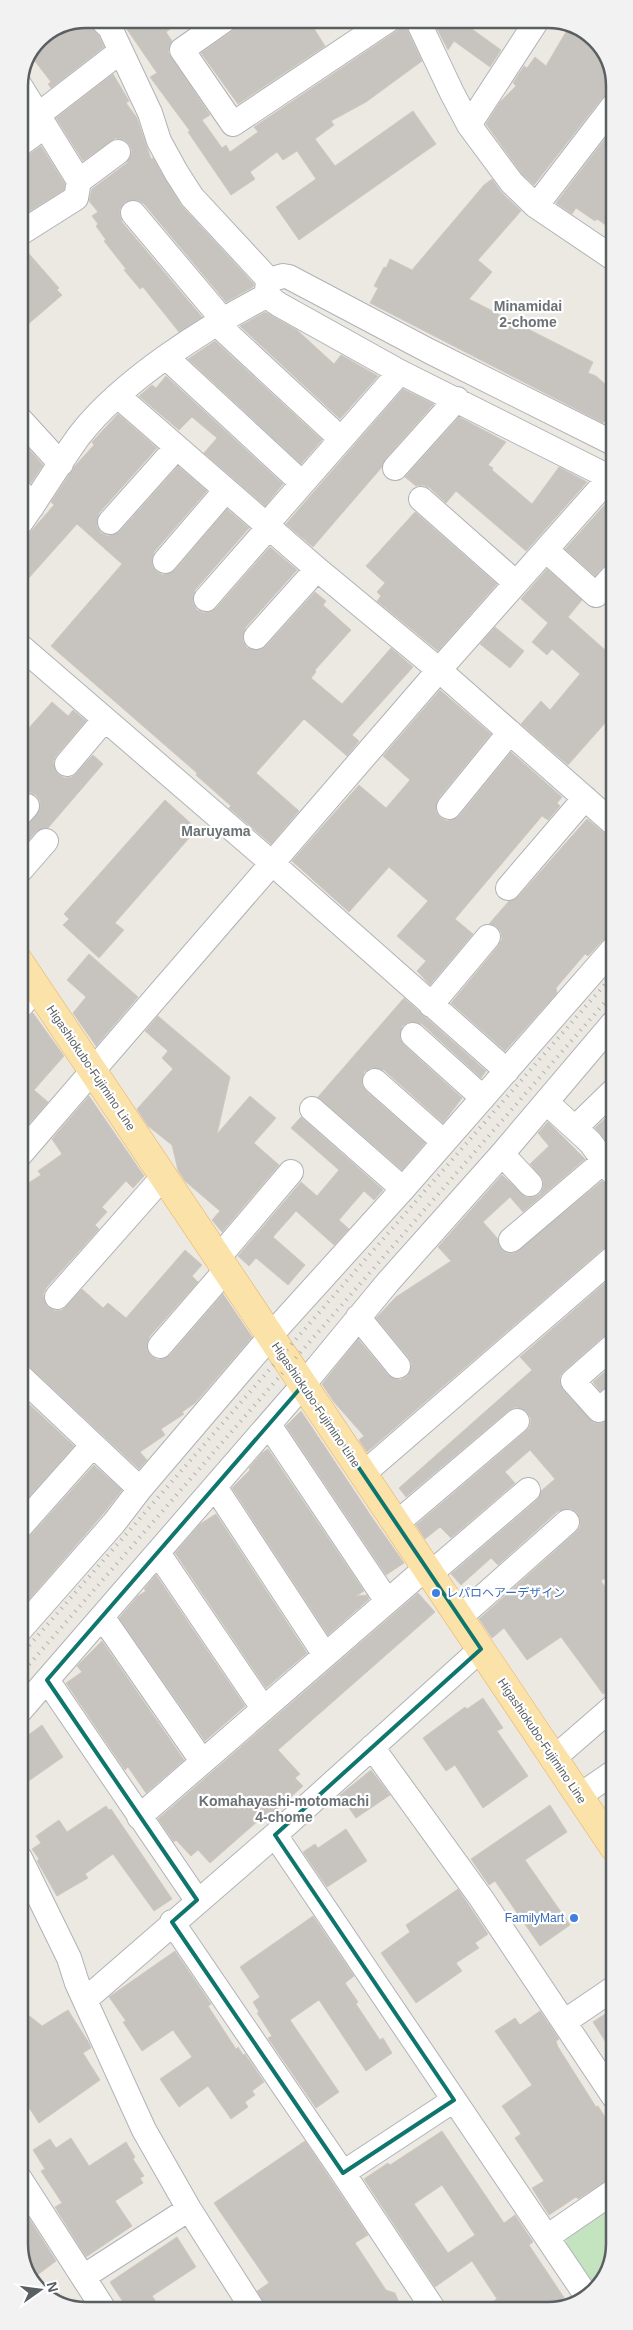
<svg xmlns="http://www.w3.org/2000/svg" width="633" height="2330" viewBox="0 0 633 2330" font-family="Arial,'Noto Sans JP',sans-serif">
	<rect width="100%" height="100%" fill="#ece8e2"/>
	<path fill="#c4e3bf" d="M614 2205V2245L600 2285 593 2290 565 2250 567 2237Z"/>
	<path fill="#c7c3be" stroke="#d1c9c0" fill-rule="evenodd" d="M85 19H88V23L99 36 104 47 51 88 48 84 51 82 31 56 38 38Z
		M120 19H184L166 32 172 41 168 52 210 115 202 120 222 148 226 145 230 152 258 132 254 127 398 30 404 23 422 61 366 102 331 121 334 125 315 139 335 166 413 111 436 144 299 240 276 207 316 179 297 151 283 160 277 152 250 172 255 179 231 195 188 132 190 131 150 77 157 73Z
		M240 19H308L325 46 238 104 201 53 234 30Z
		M432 19H458L501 50 490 67 454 41 448 50Z
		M570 25 592 35 613 72V91L602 98 534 185 522 174 486 124 500 102 516 86 513 83 524 66 527 68 535 57 546 66Z
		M113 74 129 101 126 103 137 118 151 159 153 158 181 205 254 284 253 287 226 302 144 204 137 200 125 202 120 209V216L122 222 202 317 179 332 143 287 140 289 124 270 126 269 104 241 106 240 96 226 98 224 92 216 98 212 89 201 92 189 127 163 132 151 129 144 124 140 116 138 83 161 56 118Z
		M611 131 613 132V230L597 219 595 221 576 208 572 214 556 203Z
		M41 146 65 184 64 190 19 218V158L27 156Z
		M492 179 502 193 521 211 478 260 492 272 469 299 593 362 588 373 596 376 613 391V411L603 423 370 303 378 288 374 286 384 267 386 268 390 259 412 270 484 185Z
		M23 247 59 288 57 290 62 295 19 332V248Z
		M265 312 297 330 334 364 341 355 378 376 340 419 240 326Z
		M215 341 322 440 301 464 188 359Z
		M166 376 283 484 265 506 204 453 217 438 192 417 179 430 139 396 152 385 156 388Z
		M403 389 434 404 385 459 382 467 313 547 286 524Z
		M118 414 157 448 99 513 97 526 101 533 108 536 120 531 178 466 207 491 154 552 152 565 156 571 163 575 175 570 227 509 249 528 195 590 193 603 197 610 204 613 216 608 270 547 297 570 245 628 243 641 247 648 260 650 266 646 315 592 326 601 323 605 351 630 315 670 316 672 311 678 342 704 391 648 413 667 352 735 359 741 347 756 304 719 256 773 299 811 271 844 229 808 231 806 196 775 197 773 51 646 122 564 77 524 19 589V545L54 505 51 502 74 467 94 445 92 442Z
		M459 417 506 442 488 465 493 468 492 470 532 504 559 467 587 482 526 551 456 491 446 503 430 488 423 485 416 486 405 477Z
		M19 438 43 465 31 483 19 474Z
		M610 499 613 501V563L603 567 595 576 565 549Z
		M415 512 497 584 438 651 377 601 381 596 377 592 385 583 366 566Z
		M547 569 582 600 568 617 613 657V729L606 722 568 765 521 724 541 701 550 710 580 674 552 649 547 655 532 642 548 623 521 599Z
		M495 627 524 651 510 668 480 644Z
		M440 690 491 734 438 799 436 811 440 817 447 821 459 816 511 752 562 797 557 803 560 806 548 820 542 816 455 919 473 934 430 985 417 971 426 961 397 936 428 901 389 867 349 912 292 861 359 785 386 808 410 780 383 756Z
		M52 702 68 716 73 710 86 721 56 756 53 762 58 774 65 778 72 777 93 755 103 764 48 828 36 832 19 851V828L29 824 40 808V801L36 795 29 792 19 795V739Z
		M165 800 197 829 115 923 124 930 99 958 63 925 69 919 64 914Z
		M587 819 613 840V934L603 940 588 956 585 954 556 988 557 993 505 1051 451 1003 499 945 502 939 501 932 496 926 489 924 509 901 518 897Z
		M89 954 138 997 96 1046 73 1013 86 997 67 980Z
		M404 998 486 1071 481 1078 422 1024 409 1022 402 1026 400 1039 404 1045 462 1098 443 1123 384 1070 371 1068 364 1072 362 1085 366 1091 425 1143 402 1170 318 1097Z
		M33 1013 64 1056 34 1090 48 1102 19 1135V1021H24Z
		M158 1016 230 1077 217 1134 250 1096 276 1118 254 1143 279 1165 222 1232 212 1220 220 1211 185 1181 178 1170 172 1145 148 1126 137 1109 173 1069 162 1058 168 1051 145 1031Z
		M89 1096 144 1176 133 1188 126 1181 102 1207 107 1212 95 1225 99 1229 46 1288 43 1295 48 1307 55 1311 62 1310 82 1289 103 1308 108 1303 126 1318 185 1250 202 1265 192 1276 198 1282 149 1337 147 1350 151 1356 158 1360 170 1355 223 1294 252 1337 195 1403 182 1412 184 1414 161 1429 165 1435 140 1452 147 1460 139 1469 20 1358 19 1189 41 1175 38 1171 62 1154 52 1139Z
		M614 1110V1151L595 1128Z
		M301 1117 383 1190 374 1200 364 1191 339 1220 349 1229 334 1245 296 1211 273 1237 305 1265 288 1285 256 1258 249 1266 238 1256 301 1182 317 1196 339 1170 291 1128Z
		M548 1122 585 1159 523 1212 510 1197 483 1222 498 1239 501 1249 507 1253H514L602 1181 607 1185 614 1187V1244L605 1247 367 1452 359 1440 364 1436 334 1402 322 1384 358 1339 388 1375 400 1380 407 1376 412 1364 409 1358 376 1318 396 1297 451 1261 438 1247 502 1175 526 1197H534L540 1194 543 1188V1180L530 1164 549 1146 538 1133Z
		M614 1275V1332L605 1335 564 1371 560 1376V1383L563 1390 594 1423H602L614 1415V1572L601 1581 612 1597 608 1599 614 1606V1687L603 1694 561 1637 527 1660 504 1628 492 1638 479 1619 576 1532 580 1527V1520L577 1513 571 1509 558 1511 498 1565 491 1558 461 1585 451 1574 537 1500 541 1491 555 1479 530 1450 505 1472 515 1483 451 1538 440 1527 425 1539 416 1525 526 1431 530 1426 531 1419 527 1412 515 1407 508 1411 406 1497 399 1488 532 1370 520 1357Z
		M614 1364V1384L600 1391 593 1382Z
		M29 1404 74 1446 20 1507V1417Z
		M301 1411 371 1516 404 1563 386 1575 286 1426Z
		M268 1449 364 1591 356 1596 367 1595 369 1599 328 1635 232 1488 250 1470 249 1468 262 1453Z
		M94 1465 122 1490 103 1514 20 1610V1540L30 1536Z
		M216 1514 307 1653 266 1688 175 1553 200 1524Z
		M156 1575 245 1706 205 1741 119 1618 138 1596 146 1591 144 1589Z
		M418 1593 435 1612 278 1750 300 1774 295 1778 303 1786 270 1816 267 1813 210 1863 198 1850 191 1856 176 1840 174 1842 158 1819Z
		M102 1641 184 1760 146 1793 128 1767 125 1770 66 1683 82 1672 77 1666Z
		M483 1698 503 1728 497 1731 528 1776 483 1808 455 1765 446 1771 423 1738 465 1707 467 1709Z
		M42 1725 63 1757 20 1787V1741Z
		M371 1770 390 1795 356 1818 340 1795Z
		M550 1805 567 1832 525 1860 570 1925 540 1946 495 1881 489 1885 471 1859Z
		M106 1806 109 1810 111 1809 172 1899 154 1911 113 1854 85 1874 88 1878 57 1896 37 1861 39 1859 32 1849 41 1843 36 1836 59 1820 67 1832Z
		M346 1829 367 1861 327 1887 303 1852 315 1844 318 1848Z
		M458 1889 488 1934 475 1943 479 1948 456 1963 462 1971 416 2003 381 1953 410 1932 406 1925Z
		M313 1916 354 1976 345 1983 358 2002 356 2004 380 2040 383 2038 392 2053 366 2071 319 2000 290 2020 339 2092 316 2108 268 2038 272 2036 257 2013 259 2012 253 2002 260 1997 240 1967Z
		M175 1951 211 2004 208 2006 236 2049 238 2047 243 2055 245 2054 264 2082 252 2091 255 2095 245 2102 248 2107 231 2119 208 2086 179 2107 160 2079 192 2057 173 2030 142 2051 123 2022 126 2021 109 1997Z
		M614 2008V2055L593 2022Z
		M22 2010 42 2026 68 2010 89 2043 91 2048 83 2053 100 2080 39 2123 28 2106 20 2111V2040L24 2037Z
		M540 2011 559 2039 556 2041 558 2047 596 2107 598 2106 607 2120 614 2115V2176L578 2199 576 2197 549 2215 532 2188 544 2181 515 2138 521 2134 502 2106 532 2085 495 2031 515 2018 520 2025Z
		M442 2131 504 2223 515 2215 533 2242 529 2245 569 2305 561 2310H480L497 2299 472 2261 435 2287 364 2179 388 2163 390 2165ZM442 2185 475 2235 448 2253 414 2204Z
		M71 2138 89 2166 126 2142 135 2157 133 2159 144 2176 140 2178 143 2183 115 2201 132 2226 86 2257 55 2207 62 2203 41 2171 45 2169 33 2150 50 2139 56 2148Z
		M305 2141 368 2235 355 2243 386 2290 395 2293 402 2310 268 2311 257 2291 269 2283 214 2203Z
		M20 2204 56 2261 32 2279 20 2258Z
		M177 2237 196 2267 152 2296 163 2311H129L110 2282Z"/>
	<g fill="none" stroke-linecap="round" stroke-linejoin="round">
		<g stroke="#afb3b7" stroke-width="26">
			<path id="minor" d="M101 19 110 28 150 113 159 141 176 172 192 197 269 280
				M226 19 182 50 233 124 390 19
				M417 19 452 93 469 125 512 183 536 206 613 258
				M38 115 121 51
				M469 125 538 19
				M19 145 45 126
				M79 181 118 152
				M536 206 613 106
				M133 213 223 320
				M19 234 76 198 79 181 19 84
				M269 280C265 291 267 297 278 304L400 372 613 479
				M269 280 283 276 289 277 429 351 613 443
				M217 324 341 439
				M167 358 302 483
				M118 396 317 569 439 670 613 823
				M19 418 61 464
				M395 468 457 399
				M19 490 32 507
				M421 499 516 583
				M110 522 176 448
				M267 524 400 372
				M19 525C40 496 58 465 79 436 121 381 206 327 268 295
				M546 550 596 595 613 576
				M165 561 226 490
				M206 599 269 527
				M256 637 317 569
				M19 645 273 864 507 1071
				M67 764 104 720
				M449 807 510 732
				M19 815 27 806
				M19 872 46 841
				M508 888 585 798
				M431 1005 488 937
				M19 1008 37 988
				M413 1035 483 1098
				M375 1081 444 1142
				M546 1102 590 1142 613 1173
				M312 1109 403 1189
				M575 1128 614 1090
				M502 1154 530 1184
				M19 1156 439 670 613 474
				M511 1240 604 1161
				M218 1258 291 1172
				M57 1297 163 1177
				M358 1317 398 1366
				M614 1345 573 1381 599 1410 614 1397
				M160 1346 226 1270
				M20 1376 140 1489
				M269 1425 387 1601
				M363 1474 614 1257
				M215 1487 325 1655
				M397 1523 517 1421
				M20 1527 92 1446
				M158 1553 263 1708
				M430 1574 528 1490
				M460 1617 567 1522
				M103 1618 202 1761
				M20 1630 114 1523 140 1489 280 1325 403 1189 613 949
				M47 1680 197 1900
				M20 1711 303 1385 388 1282 502 1154 613 1023
				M372 1747 481 1898 614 2097
				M554 1758 614 1706
				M579 1796 614 1772
				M139 1817 426 1568
				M275 1835 586 2295
				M20 1858 69 1958 77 1983 144 2130 189 2209 254 2311
				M172 1922 343 2173 434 2310
				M85 2000 275 1835 481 1649
				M564 2022 614 1988
				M343 2173 454 2100
				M20 2179 105 2311
				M547 2237 614 2191
				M83 2277 189 2209"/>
		</g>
		<g stroke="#eaaf5d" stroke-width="29">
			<path id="major" d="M19 961 614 1848"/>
		</g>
		<use href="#minor" stroke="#fff" stroke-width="24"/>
		<use href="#major" stroke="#fbe2a8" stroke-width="28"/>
		<path stroke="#afb0b0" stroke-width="4" stroke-dasharray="1 6" stroke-linecap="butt" d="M20 1656 613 975
			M20 1675 613 993"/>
	</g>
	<path fill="none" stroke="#0f766e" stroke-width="4" stroke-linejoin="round" d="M303 1385 481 1649 275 1835 454 2100 343 2173 172 1922 197 1900 47 1680Z"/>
	<g fill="#3f7fe0" stroke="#fff" stroke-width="2">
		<circle cx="436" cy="1593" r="5"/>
		<circle cx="574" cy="1918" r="5"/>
	</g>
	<g text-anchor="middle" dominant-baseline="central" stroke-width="4.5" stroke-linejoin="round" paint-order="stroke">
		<g font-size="12" fill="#5a5f62" stroke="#fff">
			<text transform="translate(91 1068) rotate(56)">Higashiokubo-Fujimino Line</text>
			<text transform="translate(316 1405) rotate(56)">Higashiokubo-Fujimino Line</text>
			<text transform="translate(542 1741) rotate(56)">Higashiokubo-Fujimino Line</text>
		</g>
		<g font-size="12" fill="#366cbe" stroke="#fff" text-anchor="start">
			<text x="446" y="1593">レパロヘアーデザイン</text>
			<text x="564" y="1918" text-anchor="end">FamilyMart</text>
		</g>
		<g font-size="14" font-weight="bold" fill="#6b7174" stroke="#fff">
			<text x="528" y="306">Minamidai<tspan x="528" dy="16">2-chome</tspan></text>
			<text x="216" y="831">Maruyama</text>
			<text x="284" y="1801">Komahayashi-motomachi<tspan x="284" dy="16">4-chome</tspan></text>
		</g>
	</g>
	<path d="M0 0H633V2330H0ZM86 28H548A58 58 0 0 1 606 86V2244A58 58 0 0 1 548 2302H86A58 58 0 0 1 28 2244V86A58 58 0 0 1 86 28Z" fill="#f2f2f2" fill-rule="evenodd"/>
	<path fill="none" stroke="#5a5f62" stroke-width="2.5" d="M86 28H548A58 58 0 0 1 606 86V2244A58 58 0 0 1 548 2302H86A58 58 0 0 1 28 2244V86A58 58 0 0 1 86 28Z"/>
	<g transform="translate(40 2290) rotate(76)" stroke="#ffffff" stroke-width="4" paint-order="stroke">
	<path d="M0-4L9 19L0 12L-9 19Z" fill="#5a5f62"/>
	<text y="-8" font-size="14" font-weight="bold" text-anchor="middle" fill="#5a5f62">N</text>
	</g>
</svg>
